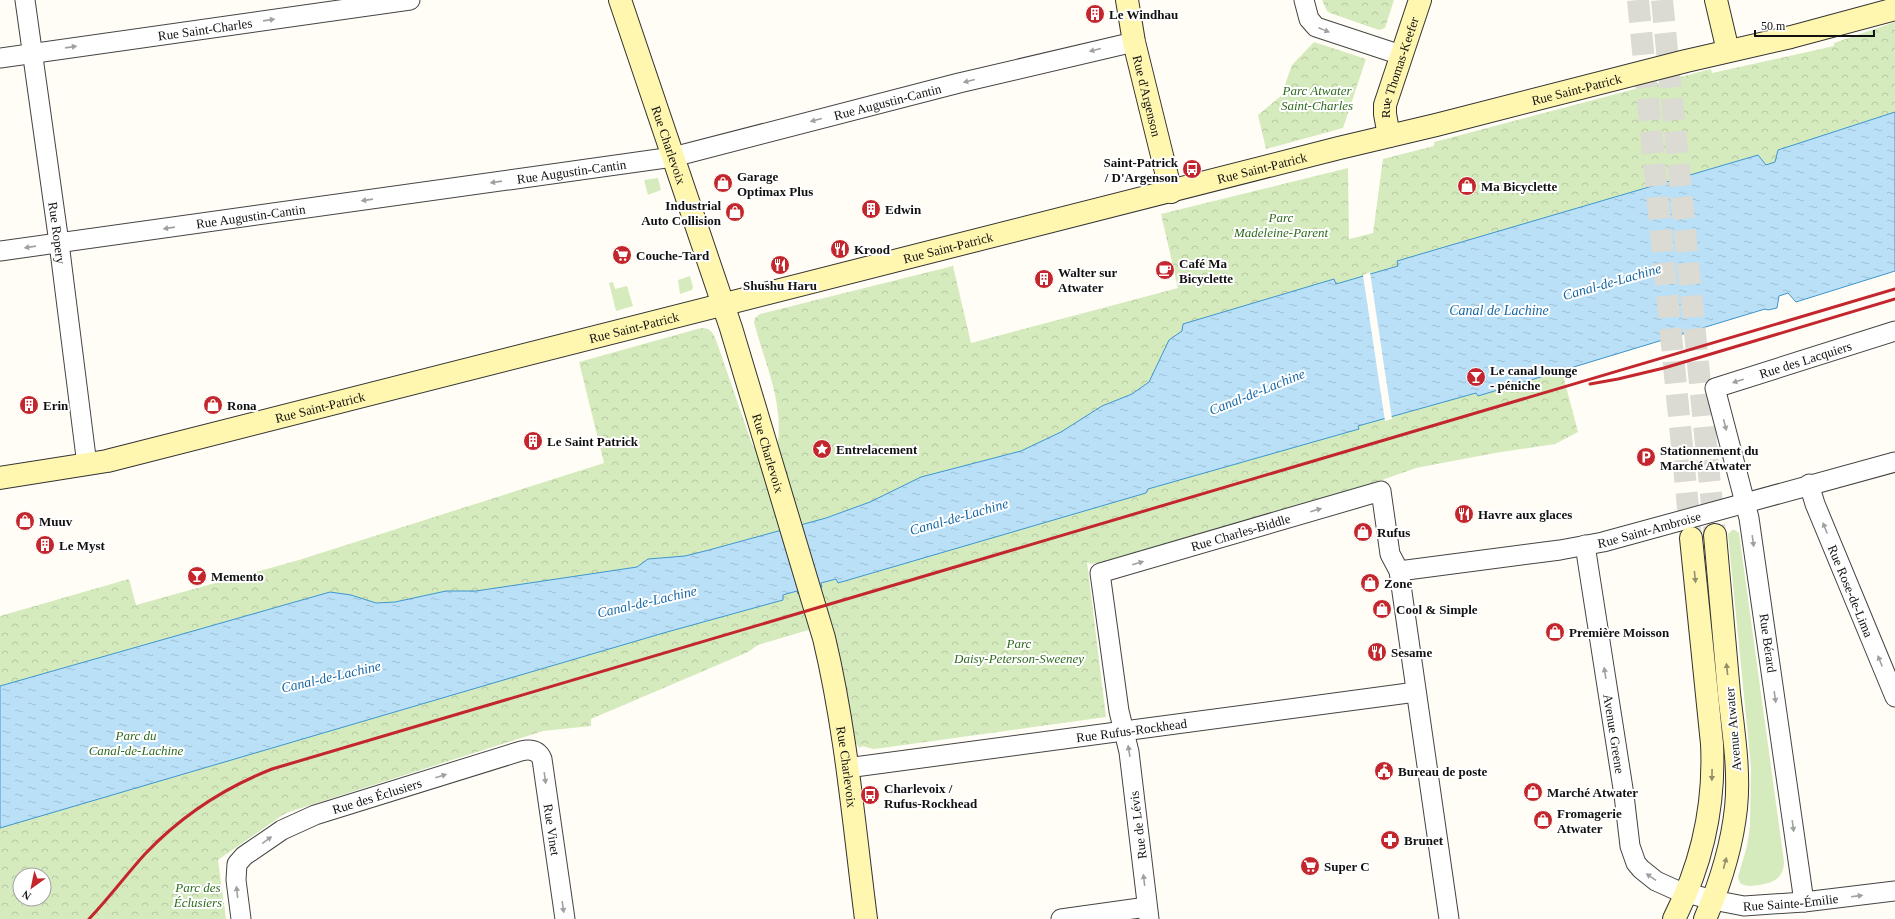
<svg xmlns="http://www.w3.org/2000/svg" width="1895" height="919" viewBox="0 0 1895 919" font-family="'Times New Roman',serif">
	<defs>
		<pattern id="park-crowns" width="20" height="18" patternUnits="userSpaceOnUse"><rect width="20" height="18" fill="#d5ebbd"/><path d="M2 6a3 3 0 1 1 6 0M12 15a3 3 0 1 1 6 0" fill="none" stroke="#b6c8a1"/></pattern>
		<pattern id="water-ripples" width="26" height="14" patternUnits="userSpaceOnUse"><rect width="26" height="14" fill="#b9e0f7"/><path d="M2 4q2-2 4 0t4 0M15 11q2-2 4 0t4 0" fill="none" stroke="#9ebfd3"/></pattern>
	</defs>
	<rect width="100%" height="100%" fill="#fffdf5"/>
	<path fill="#d5ebbd" d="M658 178 661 190 648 195 644 180Z
		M690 276 693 287 692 290 680 294 678 280Z
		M613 282 615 289 627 286 633 306 616 311 609 283Z
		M1732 530H1735L1739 533 1784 862C1784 878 1773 883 1759 885 1752 886 1746 887 1740 883L1738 877 1747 846 1750 826 1751 767 1728 534Z"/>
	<path fill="url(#park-crowns)" fill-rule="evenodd" d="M1322 0H1394L1385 28 1379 30 1330 13 1327 11Z
		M1895 22V271L1796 302 1788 293 1779 296 1777 308 1768 310 1765 309 1562 371 1578 432 1555 444 1495 453 1416 468 1379 481 1110 561 1091 564 1087 562 1106 717 882 748 873 749 862 746 860 748 854 741 829 624 758 645 748 652 591 719V726L543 731 295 810 284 814 218 860 226 919H0V616L129 579 136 605 299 560 604 463 579 362 701 328C710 328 713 332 716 340L753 447 778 441C783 399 764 362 754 322L755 318 760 314 953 266 971 343 1178 288 1161 214 1348 168 1349 239 1373 233 1383 159 1434 146V142L1711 69 1712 73 1834 46V43ZM20 875H44V899H20Z
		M1314 42 1366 59 1343 128 1266 149 1258 115 1281 96 1292 65Z"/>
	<path fill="url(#water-ripples)" stroke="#3f96cf" d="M1895 112V271L1796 302 1788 293 1779 296 1777 308 1768 310 1765 309 1478 396 1476 393 1358 426 1359 429 1148 489 1146 493 838 583 836 579 821 583 822 587 798 594 797 591 783 595V600L667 632 0 828V686L330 592 351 595 376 603 395 602 446 591H476L637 567 648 559 685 556 709 550 826 518 870 502 921 477 1021 451 1061 432 1102 406 1132 394 1149 382 1169 340 1182 331 1183 324 1334 279 1336 284 1398 266 1397 261 1758 155 1766 165 1775 162 1778 150Z"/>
	<path fill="#fffdf5" d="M1370 272 1392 419 1385 421 1363 275Z"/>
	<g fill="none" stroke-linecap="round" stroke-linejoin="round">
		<path stroke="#dbdad3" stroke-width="22" stroke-dasharray="22 11" stroke-linecap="butt" d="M1638 0 1691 538
			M1662 0 1715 535"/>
		<g stroke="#444" stroke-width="21">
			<g id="street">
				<path id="s1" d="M25 0 59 243 87 465"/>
				<path d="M1304 0 1309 19 1316 27 1401 55"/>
				<path id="s2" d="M0 58 410 0"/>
				<path id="s3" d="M0 251 673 157 959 83 1134 42"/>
				<path id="s4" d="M1809 484 1815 504 1895 697"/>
				<path id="s5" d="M1585 545 1624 795 1630 846 1636 863 1641 869 1656 881 1676 890 1713 900 1744 906 1804 902 1895 891"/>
				<path id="s6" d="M1399 571 1560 550 1603 542 1895 462"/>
				<path id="s7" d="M847 768 1416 692"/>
				<path id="s8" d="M1804 902 1749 518 1715 388 1895 331"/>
				<path id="s9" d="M241 919 236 880 237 864 244 856 282 830 315 815 521 751C530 749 538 750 542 759L565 919"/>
				<path d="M1061 919 1147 907"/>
				<path id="s10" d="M1149 919 1129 752 1119 711 1100 573 1381 491 1390 554 1399 571 1449 919"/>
			</g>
		</g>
		<g stroke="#333" stroke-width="24">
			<g id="secondary">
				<path id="s11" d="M620 0 731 328 824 638C846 730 854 825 866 919"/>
				<path id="s12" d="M1127 0 1134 42 1171 192"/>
				<path d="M1716 0 1728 51"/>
				<path id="s13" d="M1389 136 1385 114V105L1420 0"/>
				<path id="s14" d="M0 478 107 461 1339 148 1436 125 1686 61 1791 37 1895 9"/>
				<path d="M1674 919C1702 864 1715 805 1712 744L1691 538"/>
				<path d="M1705 919C1720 884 1732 846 1736 808 1740 770 1733 730 1729 693 1724 640 1720 587 1715 535"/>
			</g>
		</g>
		<use href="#street" stroke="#fff" stroke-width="19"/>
		<use href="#secondary" stroke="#fff6b0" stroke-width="22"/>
		<path stroke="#c4262e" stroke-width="3" d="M1590 384 1618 379 1664 368 1895 299
			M89 919C109 898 126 875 145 854 180 817 224 788 272 769L1895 289"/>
	</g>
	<defs><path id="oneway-solid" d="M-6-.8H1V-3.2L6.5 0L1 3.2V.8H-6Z"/></defs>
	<g fill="#a0a0a0">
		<use href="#oneway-solid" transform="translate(269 20) rotate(-8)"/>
		<use href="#oneway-solid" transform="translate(1324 30) rotate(22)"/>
		<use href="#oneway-solid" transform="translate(71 47) rotate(-8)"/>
		<use href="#oneway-solid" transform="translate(1095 50) rotate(166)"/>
		<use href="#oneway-solid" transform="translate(969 81) rotate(166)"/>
		<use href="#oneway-solid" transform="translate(816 120) rotate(165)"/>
		<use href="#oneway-solid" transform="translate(496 182) rotate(172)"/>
		<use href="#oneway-solid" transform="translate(367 200) rotate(172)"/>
		<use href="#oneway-solid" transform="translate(169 228) rotate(172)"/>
		<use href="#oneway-solid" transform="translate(30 247) rotate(172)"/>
		<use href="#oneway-solid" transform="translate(1738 381) rotate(163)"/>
		<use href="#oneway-solid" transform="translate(1725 425) rotate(76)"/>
		<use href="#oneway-solid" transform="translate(1316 510) rotate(-16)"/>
		<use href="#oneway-solid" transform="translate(1825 528) rotate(-112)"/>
		<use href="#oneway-solid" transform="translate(1753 541) rotate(82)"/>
		<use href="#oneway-solid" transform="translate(1138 563) rotate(-16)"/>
		<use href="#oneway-solid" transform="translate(1880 661) rotate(-112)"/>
		<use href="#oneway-solid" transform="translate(1605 673) rotate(-99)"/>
		<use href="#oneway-solid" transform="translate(1775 697) rotate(82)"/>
		<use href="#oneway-solid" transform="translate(1129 751) rotate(-99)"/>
		<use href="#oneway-solid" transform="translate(441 776) rotate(-17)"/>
		<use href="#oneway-solid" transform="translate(545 778) rotate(82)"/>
		<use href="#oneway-solid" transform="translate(1793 826) rotate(82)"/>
		<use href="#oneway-solid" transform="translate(267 840) rotate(-36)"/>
		<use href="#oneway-solid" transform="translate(1651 877) rotate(-146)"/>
		<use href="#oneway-solid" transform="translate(1144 880) rotate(-97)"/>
		<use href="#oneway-solid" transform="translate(237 892) rotate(-97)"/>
		<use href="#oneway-solid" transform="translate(1857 896) rotate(-7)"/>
		<use href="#oneway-solid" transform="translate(563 907) rotate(82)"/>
	</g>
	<g fill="#948f68">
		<use href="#oneway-solid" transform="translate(1695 577) rotate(84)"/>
		<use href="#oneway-solid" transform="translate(1727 669) rotate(-96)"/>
		<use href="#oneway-solid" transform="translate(1712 775) rotate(91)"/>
		<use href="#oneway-solid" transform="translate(1725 863) rotate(-75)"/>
	</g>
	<defs>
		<g id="building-disc" transform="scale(1)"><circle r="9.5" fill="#c4262e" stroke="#fff"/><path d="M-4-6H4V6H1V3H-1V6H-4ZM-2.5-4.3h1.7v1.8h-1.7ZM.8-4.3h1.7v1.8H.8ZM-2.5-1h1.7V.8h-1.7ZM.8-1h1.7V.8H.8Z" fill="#fff"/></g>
		<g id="bus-disc" transform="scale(1)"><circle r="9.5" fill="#c4262e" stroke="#fff"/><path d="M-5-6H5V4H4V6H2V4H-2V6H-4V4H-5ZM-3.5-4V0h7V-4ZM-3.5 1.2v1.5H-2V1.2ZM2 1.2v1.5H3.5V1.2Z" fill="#fff"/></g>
		<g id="shop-disc" transform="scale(1)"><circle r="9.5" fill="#c4262e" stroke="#fff"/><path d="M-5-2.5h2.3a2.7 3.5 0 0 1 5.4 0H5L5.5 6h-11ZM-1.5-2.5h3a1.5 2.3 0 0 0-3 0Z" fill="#fff"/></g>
		<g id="restaurant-disc" transform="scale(1)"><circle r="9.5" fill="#c4262e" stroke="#fff"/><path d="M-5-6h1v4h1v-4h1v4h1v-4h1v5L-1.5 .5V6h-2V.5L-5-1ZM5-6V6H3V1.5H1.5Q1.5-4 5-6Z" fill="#fff"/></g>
		<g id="supermarket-disc" transform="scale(1)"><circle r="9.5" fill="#c4262e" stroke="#fff"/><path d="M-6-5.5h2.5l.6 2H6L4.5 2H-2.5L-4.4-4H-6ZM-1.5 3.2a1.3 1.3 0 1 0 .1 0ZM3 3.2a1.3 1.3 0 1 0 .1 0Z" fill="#fff"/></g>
		<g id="cafe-disc" transform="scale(1)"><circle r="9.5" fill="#c4262e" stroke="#fff"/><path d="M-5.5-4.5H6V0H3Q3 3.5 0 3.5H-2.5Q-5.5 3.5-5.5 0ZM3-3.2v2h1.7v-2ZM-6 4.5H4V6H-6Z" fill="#fff"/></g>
		<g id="bar-disc" transform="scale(1)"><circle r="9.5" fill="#c4262e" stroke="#fff"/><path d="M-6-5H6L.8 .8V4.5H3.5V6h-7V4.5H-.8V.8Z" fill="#fff"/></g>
		<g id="sight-disc" transform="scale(1)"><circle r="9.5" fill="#c4262e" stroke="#fff"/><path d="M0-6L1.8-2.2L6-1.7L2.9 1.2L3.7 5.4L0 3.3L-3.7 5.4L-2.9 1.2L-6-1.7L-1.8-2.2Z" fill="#fff"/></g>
		<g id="parking-disc" transform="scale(1)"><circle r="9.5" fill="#c4262e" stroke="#fff"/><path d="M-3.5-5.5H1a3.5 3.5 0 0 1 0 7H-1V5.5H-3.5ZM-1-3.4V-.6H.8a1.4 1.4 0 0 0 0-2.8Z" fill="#fff"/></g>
		<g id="civic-disc" transform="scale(1)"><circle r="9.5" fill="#c4262e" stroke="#fff"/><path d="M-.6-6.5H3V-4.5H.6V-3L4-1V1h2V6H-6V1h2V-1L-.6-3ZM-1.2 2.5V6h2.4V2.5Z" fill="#fff"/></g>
		<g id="pharmacy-disc" transform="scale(1)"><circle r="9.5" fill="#c4262e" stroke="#fff"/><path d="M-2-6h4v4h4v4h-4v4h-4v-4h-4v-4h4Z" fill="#fff"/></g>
	</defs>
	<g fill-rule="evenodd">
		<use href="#building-disc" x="1095" y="14"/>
		<use href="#bus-disc" x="1192" y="169"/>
		<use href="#shop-disc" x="723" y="183"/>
		<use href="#shop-disc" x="1467" y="186"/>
		<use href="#building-disc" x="871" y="209"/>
		<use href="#shop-disc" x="735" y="212"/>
		<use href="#restaurant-disc" x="840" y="249"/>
		<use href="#supermarket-disc" x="622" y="255"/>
		<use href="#restaurant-disc" x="780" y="265"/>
		<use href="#cafe-disc" x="1165" y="270"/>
		<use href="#building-disc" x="1044" y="279"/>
		<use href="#bar-disc" x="1476" y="377"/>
		<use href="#building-disc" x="29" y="405"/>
		<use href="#shop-disc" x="213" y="405"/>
		<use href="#building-disc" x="533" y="441"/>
		<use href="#sight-disc" x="822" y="449"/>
		<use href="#parking-disc" x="1646" y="457"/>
		<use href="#restaurant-disc" x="1464" y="514"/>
		<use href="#shop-disc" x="25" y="521"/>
		<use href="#shop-disc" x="1363" y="532"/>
		<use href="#building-disc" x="45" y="545"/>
		<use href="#bar-disc" x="197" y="576"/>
		<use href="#shop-disc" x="1370" y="583"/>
		<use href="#shop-disc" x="1382" y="609"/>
		<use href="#shop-disc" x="1555" y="632"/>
		<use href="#restaurant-disc" x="1377" y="652"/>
		<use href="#civic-disc" x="1384" y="771"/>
		<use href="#shop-disc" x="1533" y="792"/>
		<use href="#bus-disc" x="870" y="795"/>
		<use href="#shop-disc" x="1543" y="820"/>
		<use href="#pharmacy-disc" x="1390" y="840"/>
		<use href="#supermarket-disc" x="1310" y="866"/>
	</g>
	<g text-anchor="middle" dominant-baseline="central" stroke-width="4" stroke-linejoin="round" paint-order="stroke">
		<g font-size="13" font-weight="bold" fill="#111" stroke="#fff" text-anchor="start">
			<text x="1109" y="14">Le Windhau</text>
			<text x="1178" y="162" text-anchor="end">Saint-Patrick<tspan x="1178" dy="15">/ D'Argenson</tspan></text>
			<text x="737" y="176">Garage<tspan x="737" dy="15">Optimax Plus</tspan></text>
			<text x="1481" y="186">Ma Bicyclette</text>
			<text x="721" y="205" text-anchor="end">Industrial<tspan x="721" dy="15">Auto Collision</tspan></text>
			<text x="885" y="209">Edwin</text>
			<text x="854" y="249">Krood</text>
			<text x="636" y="255">Couche-Tard</text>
			<text x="1179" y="263">Café Ma<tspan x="1179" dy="15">Bicyclette</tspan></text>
			<text x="1058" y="272">Walter sur<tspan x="1058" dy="15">Atwater</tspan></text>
			<text x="780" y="285" text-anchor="middle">Shushu Haru</text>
			<text x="1490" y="370">Le canal lounge<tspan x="1490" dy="15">- péniche</tspan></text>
			<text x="43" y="405">Erin</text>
			<text x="227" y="405">Rona</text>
			<text x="547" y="441">Le Saint Patrick</text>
			<text x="836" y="449">Entrelacement</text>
			<text x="1660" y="450">Stationnement du<tspan x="1660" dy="15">Marché Atwater</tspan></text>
			<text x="1478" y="514">Havre aux glaces</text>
			<text x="39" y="521">Muuv</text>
			<text x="1377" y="532">Rufus</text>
			<text x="59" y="545">Le Myst</text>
			<text x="211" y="576">Memento</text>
			<text x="1384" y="583">Zone</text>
			<text x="1396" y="609">Cool &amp; Simple</text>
			<text x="1569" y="632">Première Moisson</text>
			<text x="1391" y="652">Sesame</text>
			<text x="1398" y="771">Bureau de poste</text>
			<text x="884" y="788">Charlevoix /<tspan x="884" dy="15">Rufus-Rockhead</tspan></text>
			<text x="1547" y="792">Marché Atwater</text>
			<text x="1557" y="813">Fromagerie<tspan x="1557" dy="15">Atwater</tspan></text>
			<text x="1404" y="840">Brunet</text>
			<text x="1324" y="866">Super C</text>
		</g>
		<g font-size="13" fill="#111" stroke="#fff">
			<text stroke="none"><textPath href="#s2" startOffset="207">Rue Saint-Charles</textPath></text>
			<text stroke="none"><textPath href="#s13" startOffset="71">Rue Thomas-Keefer</textPath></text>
			<text stroke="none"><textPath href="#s14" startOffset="1624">Rue Saint-Patrick</textPath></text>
			<text stroke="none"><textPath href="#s12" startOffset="98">Rue d'Argenson</textPath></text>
			<text stroke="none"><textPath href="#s3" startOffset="901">Rue Augustin-Cantin</textPath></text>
			<text stroke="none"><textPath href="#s11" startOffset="153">Rue Charlevoix</textPath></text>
			<text stroke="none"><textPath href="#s14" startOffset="1300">Rue Saint-Patrick</textPath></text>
			<text stroke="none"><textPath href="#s3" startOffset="577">Rue Augustin-Cantin</textPath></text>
			<text stroke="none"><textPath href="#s3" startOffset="253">Rue Augustin-Cantin</textPath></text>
			<text stroke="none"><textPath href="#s1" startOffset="235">Rue Ropery</textPath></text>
			<text stroke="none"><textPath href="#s14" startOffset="976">Rue Saint-Patrick</textPath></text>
			<text stroke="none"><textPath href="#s14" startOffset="652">Rue Saint-Patrick</textPath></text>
			<text stroke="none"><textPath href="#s8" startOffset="617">Rue des Lacquiers</textPath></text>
			<text stroke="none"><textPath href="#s14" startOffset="328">Rue Saint-Patrick</textPath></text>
			<text stroke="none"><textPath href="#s11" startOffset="477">Rue Charlevoix</textPath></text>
			<text stroke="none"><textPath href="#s6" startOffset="254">Rue Saint-Ambroise</textPath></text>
			<text stroke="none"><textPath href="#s10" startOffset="496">Rue Charles-Biddle</textPath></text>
			<text stroke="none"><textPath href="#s4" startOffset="115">Rue Rose-de-Lima</textPath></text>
			<text transform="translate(1768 643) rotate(82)">Rue Bérard</text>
			<text stroke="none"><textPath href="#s7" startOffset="287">Rue Rufus-Rockhead</textPath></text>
			<text transform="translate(1733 729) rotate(-95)">Avenue Atwater</text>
			<text stroke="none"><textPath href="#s5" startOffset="191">Avenue Greene</textPath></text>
			<text stroke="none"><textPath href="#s11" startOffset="801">Rue Charlevoix</textPath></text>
			<text stroke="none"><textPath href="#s9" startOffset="213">Rue des Éclusiers</textPath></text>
			<text transform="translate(1138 825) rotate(-97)">Rue de Lévis</text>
			<text stroke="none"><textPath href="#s9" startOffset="460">Rue Vinet</textPath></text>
			<text stroke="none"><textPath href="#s5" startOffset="488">Rue Sainte-Émilie</textPath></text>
		</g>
		<g font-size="13" font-style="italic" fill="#2f6b1f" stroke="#fff">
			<text x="1317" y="90">Parc Atwater<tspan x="1317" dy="15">Saint-Charles</tspan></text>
			<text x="1281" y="217">Parc<tspan x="1281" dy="15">Madeleine-Parent</tspan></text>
			<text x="1019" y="643">Parc<tspan x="1019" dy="15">Daisy-Peterson-Sweeney</tspan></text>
			<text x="136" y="735">Parc du<tspan x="136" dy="15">Canal-de-Lachine</tspan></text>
			<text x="198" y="887">Parc des<tspan x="198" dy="15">Éclusiers</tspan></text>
		</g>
		<g font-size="14" font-style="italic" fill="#1768a6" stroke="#fff">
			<text transform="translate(1612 282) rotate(-16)">Canal-de-Lachine</text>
			<text x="1499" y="310">Canal de Lachine</text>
			<text transform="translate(1257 392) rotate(-22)">Canal-de-Lachine</text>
			<text transform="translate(959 517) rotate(-16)">Canal-de-Lachine</text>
			<text transform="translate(647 602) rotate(-13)">Canal-de-Lachine</text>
			<text transform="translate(331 677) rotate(-13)">Canal-de-Lachine</text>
		</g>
	</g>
	<g transform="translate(32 887) rotate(213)"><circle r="19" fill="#ffffff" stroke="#a0a0a0"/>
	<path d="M0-3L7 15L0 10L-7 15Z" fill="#c4262e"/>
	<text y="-6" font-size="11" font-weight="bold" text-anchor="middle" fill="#111111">N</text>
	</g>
	<path d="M1755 30v6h119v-6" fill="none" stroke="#111111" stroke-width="2"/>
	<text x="1761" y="30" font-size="12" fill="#111111" stroke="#ffffff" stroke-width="3" paint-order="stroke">50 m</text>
</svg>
